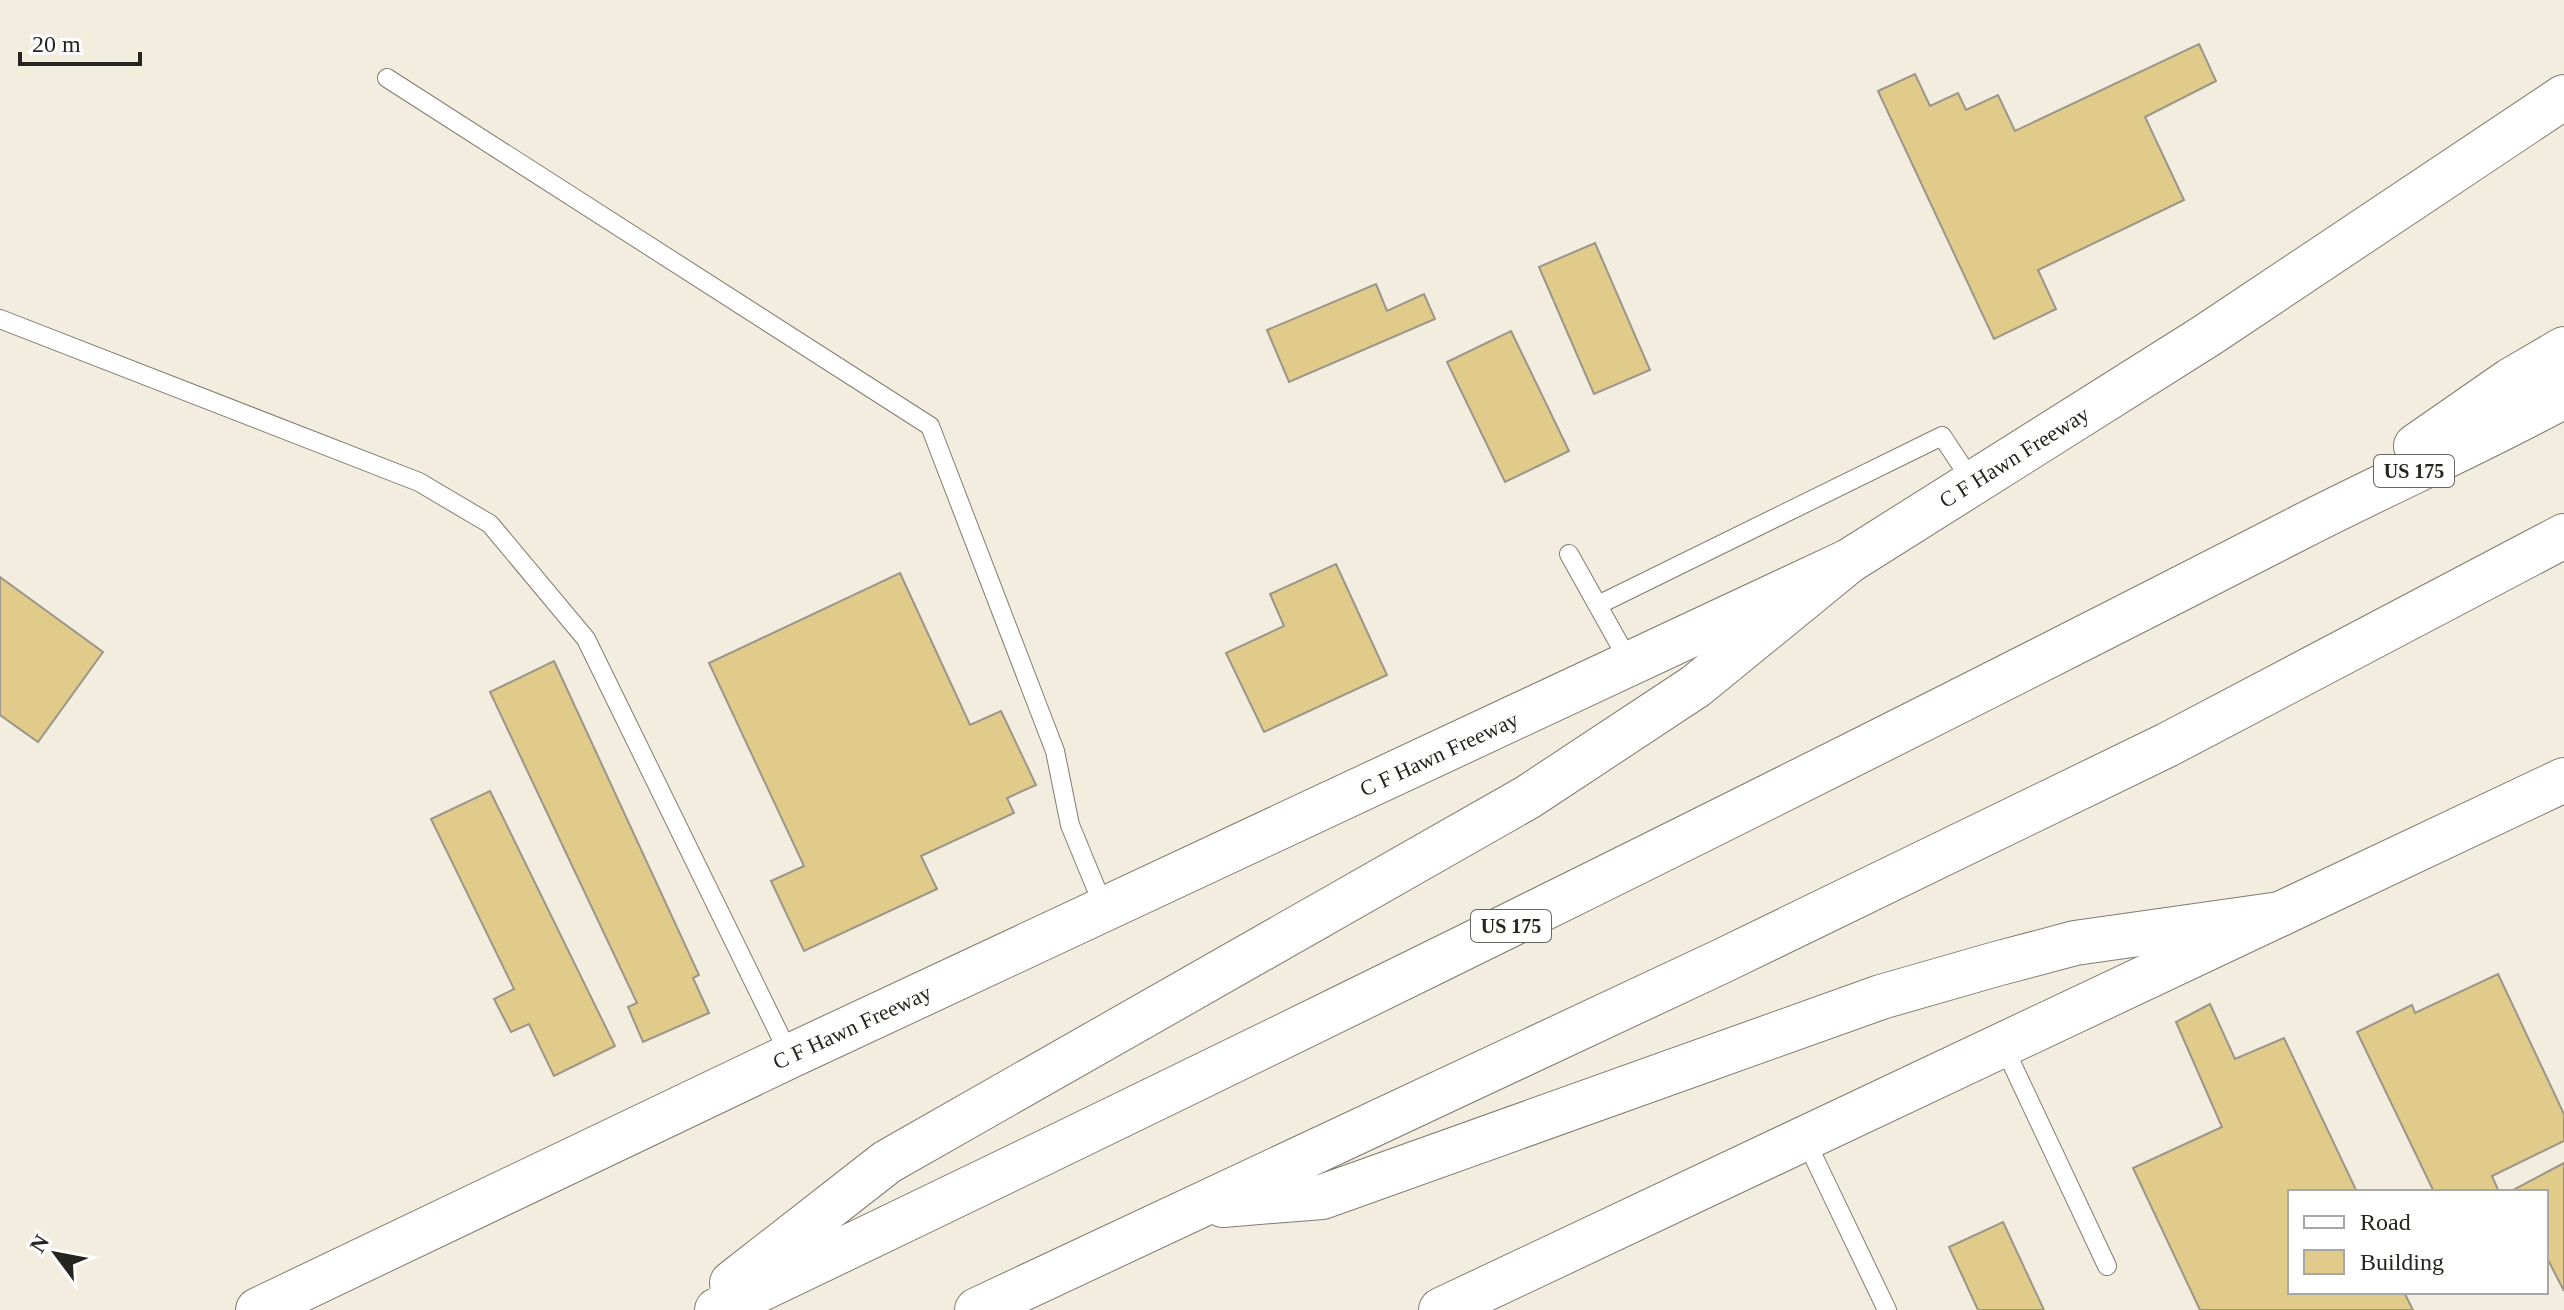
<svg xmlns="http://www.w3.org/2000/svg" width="2564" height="1310" viewBox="0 0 2564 1310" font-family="Georgia,serif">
	<rect width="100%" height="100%" fill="#f2edde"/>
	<path fill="#e1cb8b" stroke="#9b9689" stroke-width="2" d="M2199 44 2216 81 2145 117 2184 200 2038 270 2056 309 1994 339 1878 91 1915 74 1930 106 1958 93 1966 110 1998 95 2015 131Z
		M1595 243 1650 370 1594 394 1539 267Z
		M1376 284 1387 311 1424 294 1435 319 1289 382 1267 330Z
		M1511 331 1569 451 1505 482 1447 362Z
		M1336 564 1387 675 1264 732 1226 653 1284 626 1270 594Z
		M900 573 970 725 1001 711 1036 785 1007 798 1014 813 921 856 937 889 804 951 771 881 804 866 709 663Z
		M0 577 103 652 38 742 0 715Z
		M554 661 699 975 693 978 709 1013 643 1042 628 1007 637 1003 490 692Z
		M490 791 615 1046 554 1076 529 1024 511 1032 494 999 514 989 431 819Z
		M2498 974 2564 1114V1141L2492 1176 2499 1192H2434L2357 1032 2412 1005 2415 1013Z
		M2210 1004 2235 1059 2284 1038 2357 1192H2290V1292H2404L2413 1310H2200L2133 1168 2222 1127 2176 1022Z
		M2564 1163V1291L2546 1256V1192L2511 1191Z
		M2003 1222 2044 1310H1978L1949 1247Z"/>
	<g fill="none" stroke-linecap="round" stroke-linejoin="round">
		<g stroke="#817c6f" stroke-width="20">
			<path id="lane" d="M387 78 930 426 1055 751 1070 825 1105 910
				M0 319 419 482 490 524 586 639 790 1056
				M1569 554 1631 665
				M1598 605 1942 436 1973 483
				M2003 1045 2107 1266
				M1805 1139 1887 1310"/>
		</g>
		<g stroke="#817c6f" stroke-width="46">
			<path id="secondary" d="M258 1310 790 1056 1849 561 2206 336 2564 97
				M1441 1310 2564 780"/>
		</g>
		<g stroke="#817c6f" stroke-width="46">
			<path id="highway" d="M2416 446 2511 380 2564 349
				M1223 1205 1322 1197 1881 997 1996 964 2075 943 2280 914
				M732 1283 887 1162 1528 797 1696 686 1849 561
				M717 1310C1246 1057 1773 798 2295 530 2384 484 2476 444 2564 396
				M977 1310 1722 961 2167 745 2564 536"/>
		</g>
		<use href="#lane" stroke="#fff" stroke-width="18"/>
		<use href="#secondary" stroke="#fff" stroke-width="44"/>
		<use href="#highway" stroke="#fff" stroke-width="44"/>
	</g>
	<g text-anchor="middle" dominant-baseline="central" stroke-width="8" stroke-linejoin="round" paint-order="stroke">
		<g fill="#fff" stroke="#676662" stroke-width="2">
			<rect x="2374" y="455" width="80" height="32" rx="6"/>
			<rect x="1471" y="910" width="80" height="32" rx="6"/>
		</g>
		<g font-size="20" font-weight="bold" fill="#26241e">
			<text x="2414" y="471">US 175</text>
			<text x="1511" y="926">US 175</text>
		</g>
		<g font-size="22" fill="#26241e" stroke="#fff">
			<text transform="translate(2014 457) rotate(-32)">C F Hawn Freeway</text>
			<text transform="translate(1439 754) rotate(-25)">C F Hawn Freeway</text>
			<text transform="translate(852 1027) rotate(-25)">C F Hawn Freeway</text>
		</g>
	</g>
	<rect x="2288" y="1190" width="260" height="104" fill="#ffffff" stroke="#a8a7a5" stroke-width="2"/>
	<rect x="2304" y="1216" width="40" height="12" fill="#ffffff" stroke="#a8a7a5" stroke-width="2"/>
	<text x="2360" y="1230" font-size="24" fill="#26241e">Road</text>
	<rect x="2304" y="1250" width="40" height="24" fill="#e1cb8b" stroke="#a8a7a5" stroke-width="2"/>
	<text x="2360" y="1270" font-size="24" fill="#26241e">Building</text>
	<g transform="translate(56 1254) rotate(302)" stroke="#ffffff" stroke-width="6" paint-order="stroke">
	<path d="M0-6L14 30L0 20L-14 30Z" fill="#26241e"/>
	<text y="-12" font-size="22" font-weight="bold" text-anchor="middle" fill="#26241e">N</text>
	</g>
	<path d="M20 52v12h120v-12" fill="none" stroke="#26241e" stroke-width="4"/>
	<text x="32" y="52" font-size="24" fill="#26241e" stroke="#ffffff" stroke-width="6" paint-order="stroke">20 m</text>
</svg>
